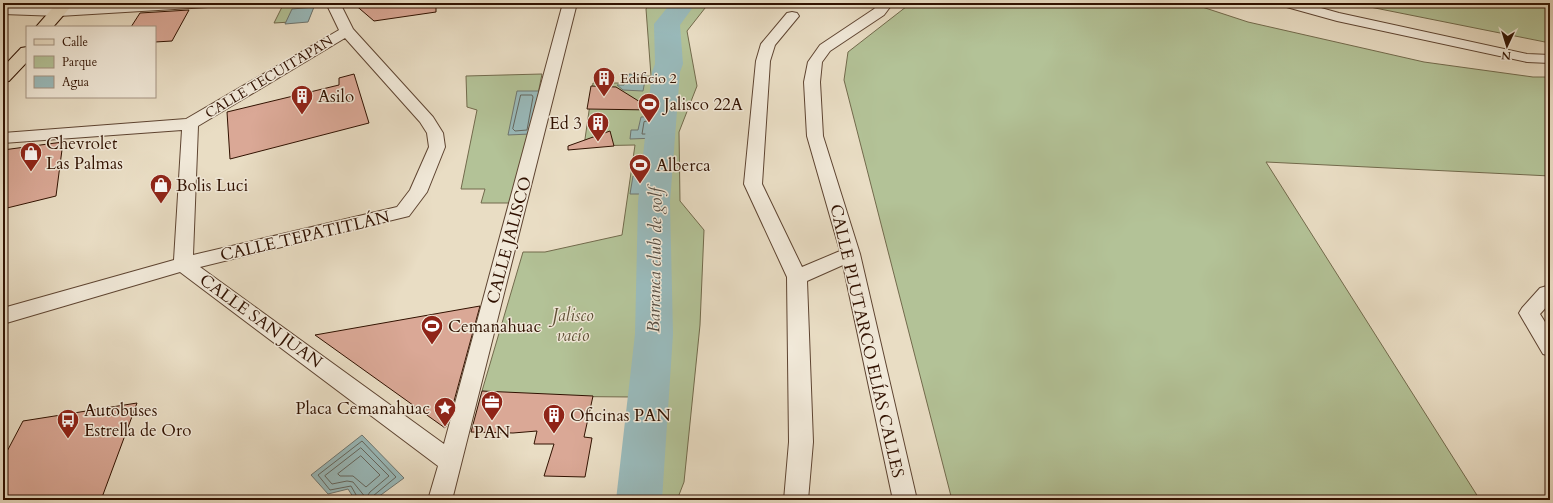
<svg xmlns="http://www.w3.org/2000/svg" width="1553" height="503" viewBox="0 0 1553 503" font-family="Cardo,serif">
	<rect width="100%" height="100%" fill="#e9ddc4"/>
	<filter id="stains"><feTurbulence type="fractalNoise" baseFrequency=".005" numOctaves="4"/><feColorMatrix values="0 0 0 0 .2 0 0 0 0 .09 0 0 0 0 .02 0 0 0 .5 -.17"/></filter>
	<radialGradient id="worn" r=".72"><stop offset=".6" stop-color="#630" stop-opacity="0"/><stop offset="1" stop-color="#630" stop-opacity=".3"/></radialGradient>
	<path fill="#b3c297" stroke="#726a4c" d="M284 3H315L308 21 274 23Z
		M649 3H709L687 31 697 86 679 132 680 201 704 230 700 325 684 482 677 500H618L644 406 633 397 509 396 482 391 523 252H545L622 235 635 145 584 146 593 83H619L627 77 651 76 646 9Z
		M911 3H1190L1248 22 1424 62 1533 77H1550V176L1266 162 1480 500H952L844 80 848 52Z
		M1350 3H1550V42H1545Z
		M542 74 516 203H481L485 189H461L477 110 467 107 466 76Z"/>
	<path fill="#99babb" stroke="#6f7670" d="M314 7 308 22 285 24 292 9Z
		M629 74 646 75 643 91 623 90 617 85H624Z
		M517 91H539L530 134 508 135Z
		M661 116 657 138 630 139 631 130H638L641 117Z
		M633 176H649L647 194H630Z
		M362 435 404 478 374 500H355L348 489 328 494 311 475Z"/>
	<g fill="none" stroke-linecap="round" stroke-linejoin="round">
		<path stroke="#64665e" stroke-width="1" d="M521 95H532L533 97 527 130 515 131 513 129Z
			M654 120 656 122 654 134H642L644 122Z
			M361 448 389 476 370 492 366 498 353 482 347 481 332 484 325 476Z
			M361 456 380 475 366 487 353 476H340L338 474Z
			M359 500 351 486 330 490 318 475 362 441 396 477 373 496 372 500"/>
		<path fill="#99babb" fill-rule="evenodd" d="M671 3H696L680 25 683 64 680 72 670 202 673 334 662 500H616L635 334 638 202 652 72 655 64 654 24Z"/>
	</g>
	<path fill="#daa896" stroke="#301100" d="M353 3H436V12L374 21Z
		M189 10 172 41 155 42V27H131L140 13Z
		M354 74 369 123 230 159 227 112 339 85V78Z
		M591 86 616 87 653 110 587 109Z
		M610 131 614 146 568 150V146Z
		M63 142 56 196 3 209V150Z
		M480 306 448 423 445 428 315 335Z
		M482 391 593 396 584 437 592 438 585 477 544 476 554 444H534L537 431 513 433 471 432Z
		M137 403 101 500H3V459L23 421Z"/>
	<g fill="none" stroke-linecap="round" stroke-linejoin="round">
		<g stroke="#5e4431" stroke-width="2">
			<path id="minor" d="M140 3H215L213 6 208 7 59 16 3 14V6L59 8Z
				M326 3H340L353 29 433 117 443 133 445 147 427 192 409 216 200 267 444 444 563 3H577L452 500H428L438 466 180 272 3 324V308L174 260 182 130 3 143V133L186 119 339 30ZM345 38 420 122 427 133 429 147 410 190 397 207 193 255 198 126Z
				M879 3H893L884 15 830 51 822 62 820 82 823 136 860 254 917 500H893L843 265 807 281 813 442 808 500H784L789 442 787 277 744 184 756 61 761 44 787 13 792 12 797 13 799 16 775 45 770 61 762 184 802 267 840 251 807 136 804 82 808 62 820 45 874 9Z
				M1281 3H1303L1339 13 1527 54 1550 55V63L1527 62 1337 21 1283 6Z
				M1550 285V303L1540 314 1550 330V356L1543 354 1519 313 1522 308 1540 288Z"/>
		</g>
		<g stroke="#301100" stroke-width="2">
			<path id="major" d="M57 3H74L53 27H36Z
				M27 47V62L9 81 3 82V67L21 48Z"/>
		</g>
		<use href="#minor" fill="#f1e9d9" fill-rule="evenodd"/>
		<use href="#major" fill="#e9ddc4" fill-rule="evenodd"/>
	</g>
	<defs>
		<g id="building-pin" transform="scale(1.15)"><path d="M0 17L-7.5 6A9.5 9.5 0 1 1 7.5 6Z" fill="#8f2418" stroke="#f1e9d9"/><path d="M-4-6H4V6H1V3H-1V6H-4ZM-2.5-4.3h1.7v1.8h-1.7ZM.8-4.3h1.7v1.8H.8ZM-2.5-1h1.7V.8h-1.7ZM.8-1h1.7V.8H.8Z" fill="#fff"/></g>
		<g id="stadium-pin" transform="scale(1.15)"><path d="M0 17L-7.5 6A9.5 9.5 0 1 1 7.5 6Z" fill="#8f2418" stroke="#f1e9d9"/><path d="M0-5a6.5 5 0 1 0 0 10a6.5 5 0 1 0 0-10ZM-3.5-1.8h7v3.6h-7Z" fill="#fff"/></g>
		<g id="shop-pin" transform="scale(1.15)"><path d="M0 17L-7.5 6A9.5 9.5 0 1 1 7.5 6Z" fill="#8f2418" stroke="#f1e9d9"/><path d="M-5-2.5h2.3a2.7 3.5 0 0 1 5.4 0H5L5.5 6h-11ZM-1.5-2.5h3a1.5 2.3 0 0 0-3 0Z" fill="#fff"/></g>
		<g id="office-pin" transform="scale(1.15)"><path d="M0 17L-7.5 6A9.5 9.5 0 1 1 7.5 6Z" fill="#8f2418" stroke="#f1e9d9"/><path d="M-6-3h4V-5.5h4V-3h4V5H-6ZM-1-4.5V-3h2v-1.5ZM-6 0V1H6V0Z" fill="#fff"/></g>
		<g id="sight-pin" transform="scale(1.15)"><path d="M0 17L-7.5 6A9.5 9.5 0 1 1 7.5 6Z" fill="#8f2418" stroke="#f1e9d9"/><path d="M0-6L1.8-2.2L6-1.7L2.9 1.2L3.7 5.4L0 3.3L-3.7 5.4L-2.9 1.2L-6-1.7L-1.8-2.2Z" fill="#fff"/></g>
		<g id="bus-pin" transform="scale(1.15)"><path d="M0 17L-7.5 6A9.5 9.5 0 1 1 7.5 6Z" fill="#8f2418" stroke="#f1e9d9"/><path d="M-5-6H5V4H4V6H2V4H-2V6H-4V4H-5ZM-3.5-4V0h7V-4ZM-3.5 1.2v1.5H-2V1.2ZM2 1.2v1.5H3.5V1.2Z" fill="#fff"/></g>
	</defs>
	<g fill-rule="evenodd">
		<use href="#building-pin" x="604" y="78"/>
		<use href="#building-pin" x="302" y="96"/>
		<use href="#stadium-pin" x="649" y="104"/>
		<use href="#building-pin" x="598" y="123"/>
		<use href="#shop-pin" x="31" y="153"/>
		<use href="#stadium-pin" x="640" y="165"/>
		<use href="#shop-pin" x="161" y="185"/>
		<use href="#stadium-pin" x="432" y="326"/>
		<use href="#office-pin" x="492" y="402"/>
		<use href="#sight-pin" x="445" y="408"/>
		<use href="#building-pin" x="554" y="415"/>
		<use href="#bus-pin" x="68" y="420"/>
	</g>
	<g text-anchor="middle" dominant-baseline="central" stroke-width="3" stroke-linejoin="round" paint-order="stroke">
		<g font-size="14" fill="#301100" stroke="#f1e9d9">
			<text transform="translate(269 77) rotate(-31)">CALLE TECUITAPAN</text>
		</g>
		<g font-size="14" fill="#301100" stroke="#f1e9d9" text-anchor="start">
			<text x="620" y="78">Edificio 2</text>
		</g>
		<g font-size="17" fill="#301100" stroke="#f1e9d9" text-anchor="start">
			<text x="318" y="96">Asilo</text>
			<text x="664" y="104">Jalisco 22A</text>
			<text x="582" y="123" text-anchor="end">Ed 3</text>
			<text x="46" y="143">Chevrolet<tspan x="46" dy="20">Las Palmas</tspan></text>
			<text x="656" y="165">Alberca</text>
			<text x="176" y="185">Bolis Luci</text>
			<text x="448" y="326">Cemanahuac</text>
			<text x="430" y="408" text-anchor="end">Placa Cemanahuac</text>
			<text x="84" y="410">Autobuses<tspan x="84" dy="20">Estrella de Oro</tspan></text>
			<text x="570" y="415">Oficinas PAN</text>
			<text x="492" y="432" text-anchor="middle">PAN</text>
		</g>
		<g font-size="17" fill="#301100" stroke="#f1e9d9">
			<text transform="translate(305 236) rotate(-13)">CALLE TEPATITLÁN</text>
			<text transform="translate(509 240) rotate(-75)">CALLE JALISCO</text>
			<text transform="translate(261 321) rotate(36)">CALLE SAN JUAN</text>
			<text transform="translate(867 341) rotate(77)">CALLE PLUTARCO ELÍAS CALLES</text>
		</g>
		<g font-size="17" font-style="italic" fill="#5e4f35" stroke="#f1e9d9">
			<text x="573" y="315">Jalisco<tspan x="573" dy="20">vacío</tspan></text>
		</g>
		<g font-size="18" font-style="italic" fill="#554c41" stroke="#f1e9d9">
			<text transform="translate(655 260) rotate(-89)">Barranca club de golf</text>
		</g>
	</g>
	<rect width="1553" height="503" fill="none" stroke="#e9ddc4" stroke-width="16"/>
	<rect x="4" y="4" width="1545" height="495" fill="none" stroke="#301100" stroke-width="2"/>
	<rect x="8" y="8" width="1537" height="487" fill="none" stroke="#301100"/>
	<rect x="26" y="26" width="130" height="72" fill="#f1e9d9" stroke="#a49382"/>
	<rect x="34" y="39" width="20" height="6" fill="#e9ddc4" stroke="#a49382"/>
	<text x="62" y="46" font-size="12" fill="#301100">Calle</text>
	<rect x="34" y="56" width="20" height="12" fill="#b3c297" stroke="#a49382"/>
	<text x="62" y="66" font-size="12" fill="#301100">Parque</text>
	<rect x="34" y="76" width="20" height="12" fill="#99babb" stroke="#a49382"/>
	<text x="62" y="86" font-size="12" fill="#301100">Agua</text>
	<g transform="translate(1507 46) rotate(184)" stroke="#f1e9d9" stroke-width="3" paint-order="stroke">
	<path d="M0-3L7 15L0 10L-7 15Z" fill="#301100"/>
	<text y="-6" font-size="11" font-weight="bold" text-anchor="middle" fill="#301100">N</text>
	</g>
	<rect width="100%" height="100%" filter="url(#stains)"/>
	<rect width="100%" height="100%" fill="url(#worn)"/>
</svg>
